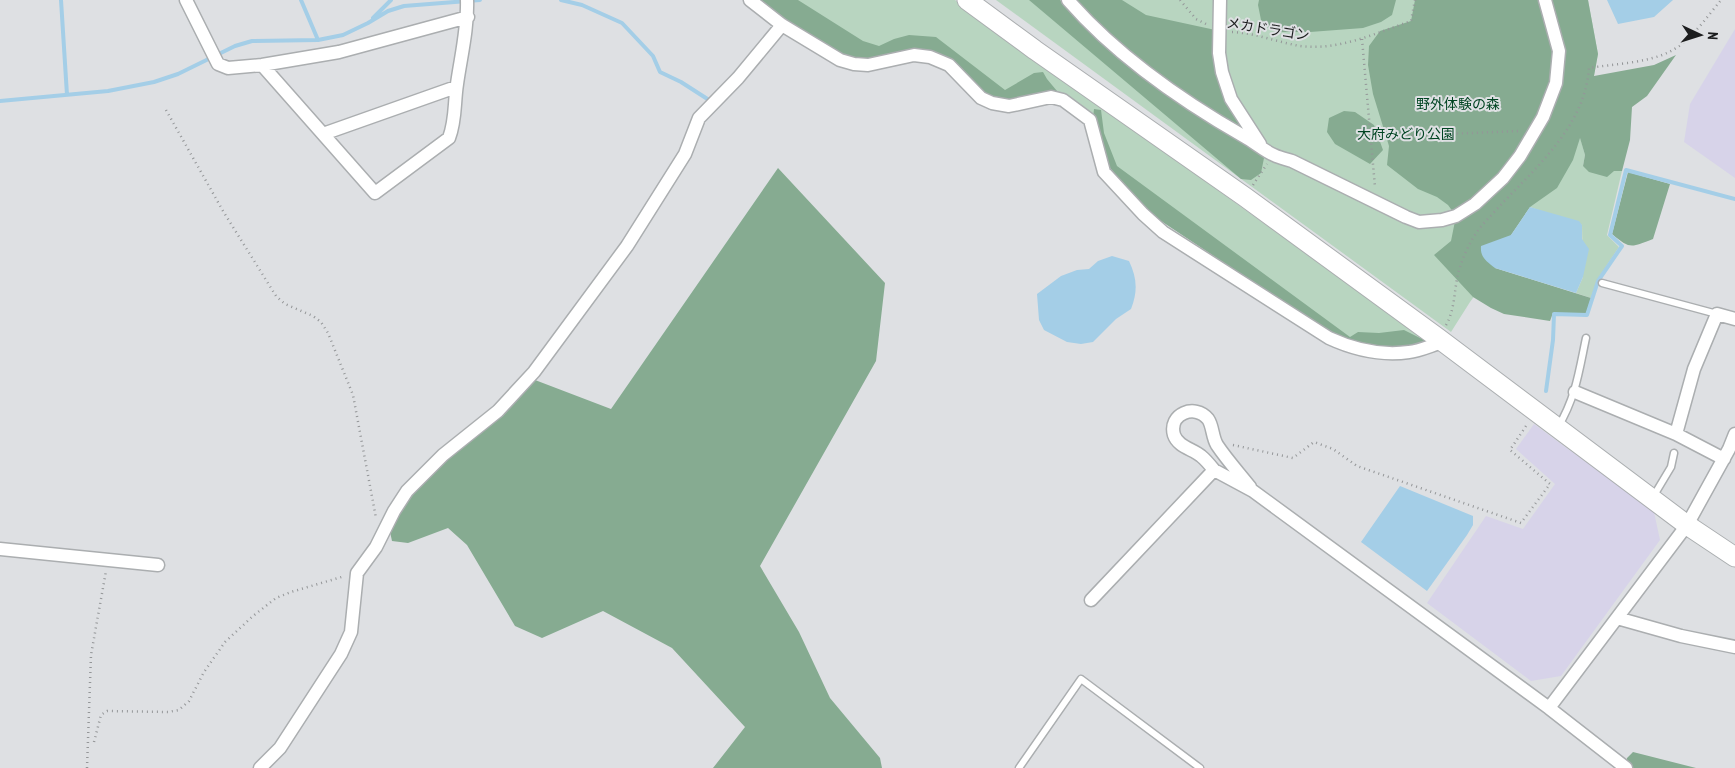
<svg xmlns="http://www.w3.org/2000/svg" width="1735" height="768" viewBox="0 0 1735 768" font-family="'PT Sans Narrow','Noto Sans JP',sans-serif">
	<rect width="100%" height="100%" fill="#dee0e3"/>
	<path fill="#d7d3e9" d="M1735 29V178L1684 142 1690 104Z
		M1534 424 1654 512 1660 540 1561 676 1531 681 1427 603 1486 516 1523 529 1555 484 1516 449Z"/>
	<path fill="#b8d5c0" d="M758 0H955L1428 342 1357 344 1110 168 1093 118 1057 91 1007 102 950 61 819 42Z
		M996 0H1588L1598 54 1588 107 1580 137 1585 155 1583 166 1622 171 1607 235 1619 247 1597 280 1591 298 1576 293 1583 277 1582 225 1530 207 1511 235 1481 246 1485 260 1495 268 1470 302 1451 332Z"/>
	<path fill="#86ab91" d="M758 0H798L863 41 879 46 894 39 909 35 936 37 1005 90 1034 73 1043 72 1047 79 1057 91 1007 102 982 94 950 61 866 59 845 57 819 42Z
		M1029 0H1060L1076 18 1161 87 1256 149 1264 158 1261 173 1251 180 1241 179Z
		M1068 0H1122L1146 15 1220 31 1222 72 1261 146 1181 96Z
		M1259 0H1396L1392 15 1381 22 1363 28 1310 32H1279L1262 25 1258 5Z
		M1415 0H1588L1598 54 1594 76 1654 65 1676 55 1647 96 1632 107 1630 140 1622 171H1614L1607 177 1589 172 1583 166 1585 155 1580 138 1573 160 1557 188 1530 207 1511 235 1495 268 1591 298 1586 314 1553 313 1550 321 1504 314 1491 308 1473 297 1434 255 1451 241 1456 216 1448 205 1437 197 1418 189 1387 165 1389 146 1373 94 1368 65 1369 46 1380 31 1411 21Z
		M1094 109 1101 110 1104 133 1117 166 1350 337 1358 332 1379 333 1404 330 1428 342 1408 348H1375L1331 334 1146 211 1110 168 1093 118Z
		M1344 111 1355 112 1374 125 1383 150 1370 164 1335 144 1327 132 1329 118Z
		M778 168 885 283 876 361 760 566 799 632 830 698 880 758 882 768H713L745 727 672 648 603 611 542 638 515 626 467 545 448 528 408 543 392 541 389 527 412 492 535 380 611 409Z
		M1628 172 1670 184 1653 239C1631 247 1631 250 1612 234Z
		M1633 752 1696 768H1633L1626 763 1627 758Z"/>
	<path fill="#a4cee7" d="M1607 0H1673L1654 17 1618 24Z
		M1530 207 1579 221 1582 225V239L1589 249 1583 277 1576 293 1495 268C1486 261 1480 257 1481 246L1511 235Z
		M1112 256 1129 261C1137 278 1138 291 1131 309L1116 319 1093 342 1081 344 1067 342 1044 330 1039 320 1037 294 1061 276 1077 270 1089 269 1098 261Z
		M1400 486 1473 516V525L1467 535 1427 591 1361 542Z"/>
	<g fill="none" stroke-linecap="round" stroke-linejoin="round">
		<path stroke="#a4cee7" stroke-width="4" d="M61 0 67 95
			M301 0 318 40
			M561 0 582 5 622 23 653 56 660 72 681 82 709 100
			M373 18 391 0
			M0 101 108 91 154 82 178 74 235 46 252 41 318 40 343 35 368 23 388 11 404 6 480 0
			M1546 391 1553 340 1554 314 1587 315 1598 281 1622 246 1610 235 1626 170 1735 199"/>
		<g stroke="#abaeb0" stroke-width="9">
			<path id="lane" d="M1602 283 1717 314
				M1558 427C1576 397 1579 371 1586 338
				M1653 497 1671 467 1674 453
				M1019 768 1081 679 1200 768"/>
		</g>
		<g stroke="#abaeb0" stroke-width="15">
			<path id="street" d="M186 0 218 64 228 68 262 65 339 52 468 17
				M750 0 782 25 840 60 854 64 868 65 914 55 930 57 949 65 981 98 992 103 1009 106 1051 97 1063 100 1090 120 1104 172 1143 214 1163 232 1329 338C1355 350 1380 356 1409 352 1420 351 1432 345 1443 342
				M1068 0C1116 55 1182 101 1245 137 1254 142 1266 152 1274 155 1280 158 1286 159 1292 161L1406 217 1419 222 1442 220 1456 216 1475 204 1503 178 1520 156 1543 117 1556 83 1559 51 1545 0
				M1220 0 1219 53 1222 72 1231 99 1260 144
				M262 65 375 193 449 138C456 120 454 103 457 84 461 56 468 28 467 0
				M323 134 456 87
				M1575 392 1676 434 1724 459
				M1676 434 1694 369 1717 314 1735 319
				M1214 470C1210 465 1206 460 1201 456 1193 449 1178 447 1174 435 1168 414 1195 403 1208 419 1213 426 1212 437 1217 445 1227 460 1239 473 1250 487
				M0 549 158 565
				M1091 600 1214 470 1253 491 1549 708 1626 768
				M1617 618 1681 636 1735 647
				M1549 708 1687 525 1729 449 1735 434
				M260 768 280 748 341 654 351 632 357 573 376 547 394 511 407 491 443 455 498 411 534 372 627 246 685 154 699 118 738 78 782 25"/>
		</g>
		<g stroke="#abaeb0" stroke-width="21">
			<path id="secondary" d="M967 0 1035 50 1245 197 1438 338 1687 525 1735 557"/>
		</g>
		<path stroke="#949698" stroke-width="2.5" stroke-dasharray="1 4" stroke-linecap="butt" d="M1180 0 1196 19 1208 25
			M1232 32C1255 33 1277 42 1300 46 1339 51 1376 33 1411 21L1415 0
			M1362 39 1375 187
			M166 110 223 211 276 296 285 304 313 316 321 322 328 333 353 395 376 518
			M1372 137 1520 131
			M1253 185 1267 164
			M1446 325C1455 310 1454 291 1458 274 1462 259 1468 245 1477 232 1482 224 1490 217 1497 209 1534 169 1585 127 1589 68 1613 64 1647 63 1669 52 1689 43 1707 17 1721 0
			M1233 445 1293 458 1314 442 1333 449 1357 466 1521 523 1550 484 1510 450 1528 423
			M94 742 101 715 107 711 168 712 179 710 189 701 204 672 225 642 253 616 276 598 291 592 345 576
			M87 768 91 655 106 571"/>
		<use href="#lane" stroke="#fff" stroke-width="6"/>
		<use href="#street" stroke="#fff" stroke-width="12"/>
		<use href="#secondary" stroke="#fff" stroke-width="19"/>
	</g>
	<g text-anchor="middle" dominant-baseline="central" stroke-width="4" stroke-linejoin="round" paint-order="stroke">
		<g font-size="14" fill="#1c1d1e" stroke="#dee0e3">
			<text transform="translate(1268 29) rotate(9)">メカドラゴン</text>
		</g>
		<g font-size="14" fill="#042" stroke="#dee0e3">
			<text x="1458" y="104">野外体験の森</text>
			<text x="1406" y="134">大府みどり公園</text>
		</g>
	</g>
	<g transform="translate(1700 35) rotate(94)" stroke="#dee0e3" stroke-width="4" paint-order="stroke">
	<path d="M0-4L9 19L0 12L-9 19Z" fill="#1c1d1e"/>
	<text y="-8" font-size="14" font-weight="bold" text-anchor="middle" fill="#1c1d1e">N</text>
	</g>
</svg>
